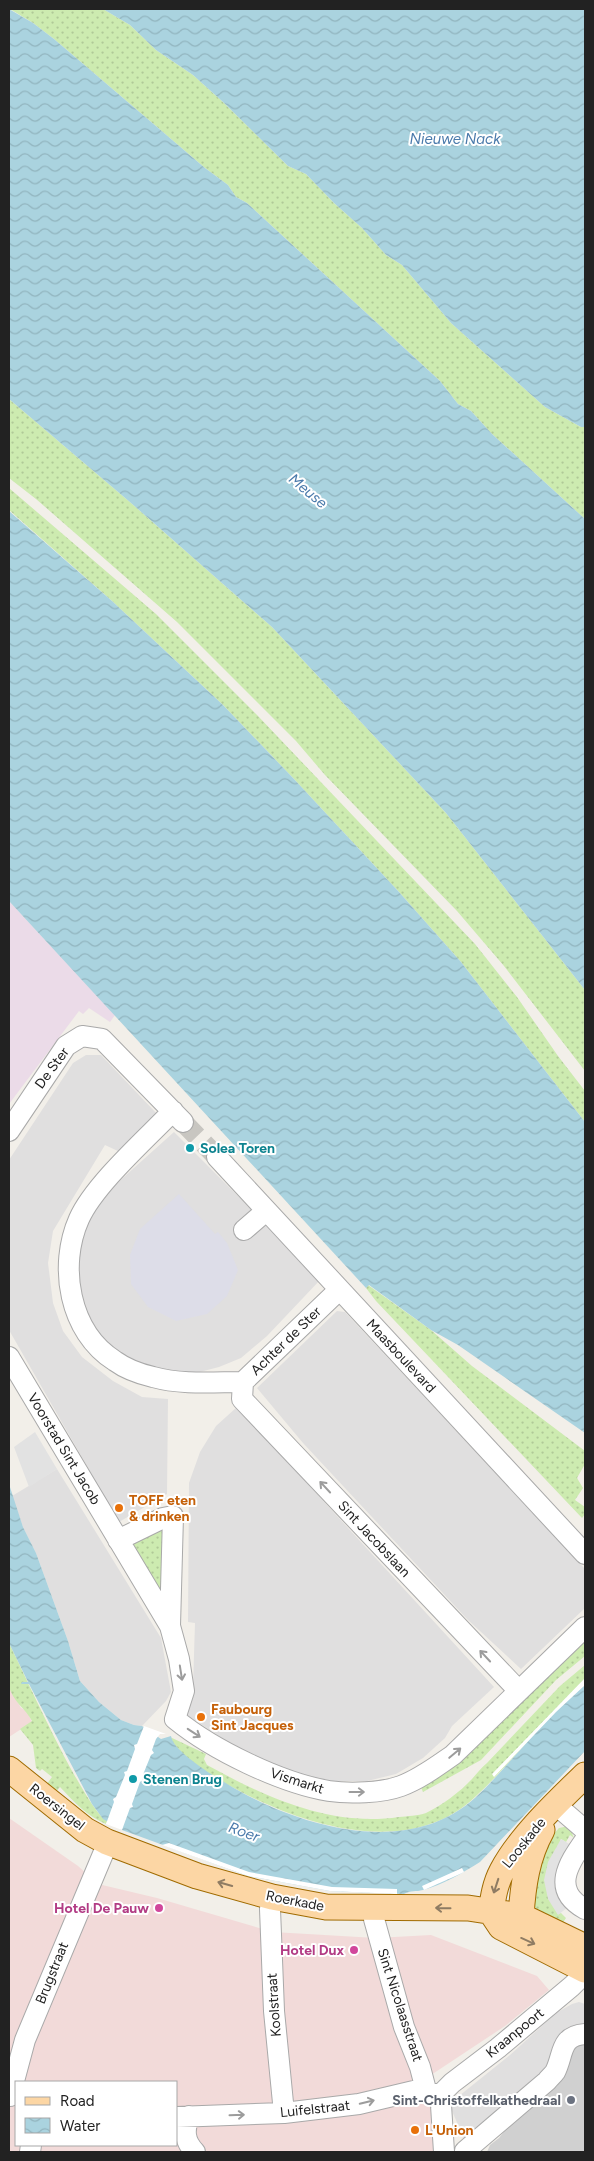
<svg xmlns="http://www.w3.org/2000/svg" width="594" height="2161" viewBox="0 0 594 2161" font-family="Figtree,sans-serif">
	<defs>
		<pattern id="grass-dots" width="8" height="8" patternUnits="userSpaceOnUse" patternTransform="scale(1.25)"><rect width="8" height="8" fill="#cdebb0"/><path d="M2 2h.1M6 6h.1" fill="none" stroke="#b0c997" stroke-width="1.8" stroke-linecap="round"/></pattern>
		<pattern id="water-waves" width="16" height="10" patternUnits="userSpaceOnUse" patternTransform="scale(1.25)"><rect width="16" height="10" fill="#aad3df"/><path d="M0 5q4-4 8 0t8 0" fill="none" stroke="#92b5bf"/></pattern>
	</defs>
	<rect width="100%" height="100%" fill="#f2efe9"/>
	<path fill="#e0dfdf" d="M86 1055H101L158 1115 120 1152 105 1145 53 1231 48 1263 53 1303 63 1331 82 1357 113 1381 142 1397 168 1399 167 1494 119 1522 9 1330V1160L73 1063Z
		M174 1132 321 1279 267 1336 241 1358 219 1367 188 1375 158 1372 128 1360 103 1339 86 1313 79 1289 77 1261 88 1220 105 1194Z
		M337 1311 345 1312 585 1569V1608L521 1669 468 1620 303 1443 257 1388Z
		M237 1407 494 1687 452 1726 445 1738 423 1758 396 1774 367 1781H331L305 1777 276 1766 231 1744 187 1715 193 1687 195 1623 188 1622 189 1483 200 1452 216 1426Z
		M57 1469 161 1638 171 1692 166 1701 142 1726 134 1725 121 1720 99 1702 80 1681 68 1641 36 1553 23 1527 12 1496Z
		M579 2002 585 2004V2030L547 2071 465 2141 449 2104 510 2055 556 2013 572 2004Z"/>
	<path fill="#f2dad9" fill-rule="evenodd" d="M9 1686 21 1708 27 1711 32 1722 9 1737Z
		M9 1818 78 1866 98 1884 157 1898 273 1932 376 1938 431 1935 537 1976 549 1990 505 2026 431 2075 421 2097 436 2108 438 2147 455 2152H9ZM16 2082H176V2145H16Z"/>
	<path fill="#ebdbe8" d="M9 901 115 1015 110 1022 89 1008 83 1014 79 1011 9 1104Z"/>
	<path fill="#d0d0d0" d="M574 2042 585 2045V2152H487L490 2145 499 2138Z"/>
	<path fill="url(#grass-dots)" d="M10 9H103L130 25 156 50 193 75 223 102 288 166 306 174 334 203 362 228 386 255 402 265 451 323 545 407 581 427H585V519L492 434 471 411 458 404 440 381 247 203 236 197 228 185 205 168 54 39 33 23Z
		M9 399 131 503 272 627 446 813 585 990V1071L504 966 457 911 325 775 296 741 177 622 36 499 9 478Z
		M9 488 156 614 258 716 475 944 517 997 558 1056 585 1091V1122L461 962 399 892 294 779 223 705 112 601 9 510Z
		M368 1285 431 1330 472 1366 585 1451V1464L577 1478 583 1488 575 1500 585 1507V1514L582 1518 376 1301 366 1288Z
		M165 1526V1598L129 1543Z
		M585 1640V1656L556 1680 481 1760 423 1792 420 1785Z
		M9 1643C24 1673 85 1809 107 1821L106 1824C87 1816 74 1802 60 1787L55 1793 46 1785 52 1777 42 1769 40 1771 36 1768 33 1745 20 1729 32 1721C26 1709 12 1701 9 1686 6 1674 9 1656 9 1643Z
		M585 1665V1685C544 1717 514 1761 476 1796 420 1851 333 1833 269 1805 241 1793 184 1765 170 1737L206 1754 204 1759 207 1765C267 1798 330 1827 399 1817 407 1816 418 1816 426 1813 442 1805 460 1792 472 1779 477 1773 481 1768 487 1763L560 1686Z
		M569 1826 574 1838 570 1835 566 1842 561 1839C547 1874 537 1880 558 1914L561 1913 566 1918 560 1927 544 1919 532 1905 540 1849 559 1828Z"/>
	<path fill="#e2e2e2" d="M35 1432 57 1469 29 1487 14 1447Z
		M561 1839 571 1845 568 1907 558 1915 548 1899 544 1880 548 1862Z"/>
	<path fill="#dddde8" d="M179 1194 215 1234 218 1232 227 1243 238 1270 227 1296 207 1314 176 1321 148 1307 131 1284 130 1255 140 1229Z"/>
	<path fill="url(#water-waves)" d="M9 9 33 23 54 39 205 168 228 185 236 197 247 203 440 381 458 404 471 411 492 434 585 519V990L446 813 272 627 131 503 9 399Z
		M103 9H585V427H581L545 407 451 323 402 265 386 255 362 228 334 203 306 174 288 166 223 102 193 75 156 50 130 25Z
		M9 511 112 601 223 705 294 779 399 892 461 962 585 1122V1433L458 1345 431 1330 369 1285 366 1288 9 901Z
		M9 1484 23 1527 36 1553 68 1641 80 1681 99 1702 121 1720 134 1725 142 1726 161 1739 171 1736C173 1753 225 1783 241 1792 309 1829 411 1857 476 1797 514 1761 544 1717 585 1685V1751L480 1862C462 1873 443 1885 423 1890 416 1892 411 1890 404 1894L330 1891 248 1876 122 1830 103 1819 92 1804 29 1684H21L22 1682H28L9 1643Z"/>
	<path fill="#fff" d="M585 1678V1685L556 1712 494 1777 492 1774Z
		M144 1726 166 1734H160L156 1739 152 1750 154 1753 151 1755 142 1777 143 1780 140 1782 132 1804 133 1807 130 1808 122 1830 106 1824 114 1802 113 1799 116 1797 125 1775 124 1772 127 1771 135 1749 134 1745 137 1744Z
		M169 1843 249 1872 332 1887 397 1889V1894L330 1891 248 1876 162 1845Z
		M462 1868 464 1872 460 1874 424 1890 422 1886Z"/>
	<g fill="none" stroke-linecap="round" stroke-linejoin="round">
		<path stroke="#c8c6c1" stroke-width="20" stroke-dasharray="20 10" stroke-linecap="butt" d="M183 1122 217 1157"/>
		<g stroke="#a9a9a9" stroke-width="22">
			<path id="minor" d="M173 1111C146 1139 94 1185 79 1219 58 1266 69 1332 115 1361 126 1369 140 1374 153 1377 182 1385 214 1382 243 1382L339 1290
				M9 1131 66 1046 82 1036 102 1039 183 1122
				M217 1157 585 1554
				M244 1230 266 1211
				M9 1357 170 1626 179 1659 184 1691 175 1719C213 1750 281 1783 329 1791 349 1794 382 1793 401 1786 420 1779 437 1766 453 1755L585 1627
				M243 1382 242 1399 519 1691
				M118 1540 163 1518 173 1516 170 1626
				M556 1805 585 1830
				M585 1840C568 1864 551 1890 585 1909
				M272 1897 270 1909 274 2011 284 2113
				M374 1919 404 2027 420 2067 426 2090
				M10 2096 25 2040 103 1854
				M438 2097 452 2083 498 2048 572 1986 578 1980 585 1964
				M438 2097 441 2105 444 2152
				M189 2116C184 2130 184 2141 195 2152
				M176 2117 284 2113 359 2104 418 2090H426L438 2097
				M465 2151 547 2081C549 2078 553 2075 555 2072 564 2055 559 2036 585 2034
				M30 2152 31 2145"/>
		</g>
		<g stroke="#a06b00" stroke-width="27">
			<path id="major" d="M9 1769 85 1830 107 1842 197 1876 272 1897 326 1907 468 1908 521 1916 585 1947
				M491 1912C493 1898 495 1884 502 1871 519 1838 558 1801 585 1775
				M491 1912 501 1927 585 1970
				M521 1916C523 1885 527 1857 542 1830"/>
		</g>
		<use href="#minor" stroke="#fff" stroke-width="20"/>
		<use href="#major" stroke="#fcd6a4" stroke-width="25"/>
	</g>
	<defs><path id="oneway-shaft" d="M-6 0H5M1.5-3L5.5 0L1.5 3" fill="none" stroke-width="1.6" stroke-linecap="round" stroke-linejoin="round" transform="scale(1.25)"/></defs>
	<g stroke="#9c9c9c">
		<use href="#oneway-shaft" transform="translate(325 1487) rotate(-133)"/>
		<use href="#oneway-shaft" transform="translate(485 1656) rotate(-133)"/>
		<use href="#oneway-shaft" transform="translate(181 1673) rotate(81)"/>
		<use href="#oneway-shaft" transform="translate(194 1733) rotate(33)"/>
		<use href="#oneway-shaft" transform="translate(455 1753) rotate(-40)"/>
		<use href="#oneway-shaft" transform="translate(357 1792)"/>
		<use href="#oneway-shaft" transform="translate(367 2102) rotate(-14)"/>
		<use href="#oneway-shaft" transform="translate(237 2115) rotate(-2)"/>
	</g>
	<g stroke="#8f7c63">
		<use href="#oneway-shaft" transform="translate(225 1884) rotate(-164)"/>
		<use href="#oneway-shaft" transform="translate(496 1886) rotate(108)"/>
		<use href="#oneway-shaft" transform="translate(443 1908) rotate(-179)"/>
		<use href="#oneway-shaft" transform="translate(528 1941) rotate(24)"/>
	</g>
	<g fill="#0f9aa8" stroke="#fff" stroke-width="2">
		<circle cx="190" cy="1148" r="5"/>
		<circle cx="133" cy="1779" r="5"/>
	</g>
	<g fill="#e8710a" stroke="#fff" stroke-width="2">
		<circle cx="119" cy="1508" r="5"/>
		<circle cx="201" cy="1717" r="5"/>
		<circle cx="415" cy="2130" r="5"/>
	</g>
	<g fill="#d1479c" stroke="#fff" stroke-width="2">
		<circle cx="159" cy="1908" r="5"/>
		<circle cx="354" cy="1950" r="5"/>
	</g>
	<circle fill="#6b7280" stroke="#fff" stroke-width="2" cx="571" cy="2100" r="5"/>
	<g text-anchor="middle" dominant-baseline="central" stroke-width="4" stroke-linejoin="round" paint-order="stroke">
		<g font-size="14" fill="#222" stroke="#fff">
			<text transform="translate(52 1068) rotate(-54)">De Ster</text>
			<text transform="translate(286 1341) rotate(-44)">Achter de Ster</text>
			<text transform="translate(401 1356) rotate(47)">Maasboulevard</text>
			<text transform="translate(64 1449) rotate(59)">Voorstad Sint Jacob</text>
			<text transform="translate(374 1539) rotate(47)">Sint Jacobslaan</text>
			<text transform="translate(297 1781) rotate(18)">Vismarkt</text>
			<text transform="translate(57 1807) rotate(38)">Roersingel</text>
			<text transform="translate(524 1843) rotate(-51)">Looskade</text>
			<text transform="translate(295 1901) rotate(11)">Roerkade</text>
			<text transform="translate(52 1973) rotate(-68)">Brugstraat</text>
			<text transform="translate(274 2005) rotate(-94)">Koolstraat</text>
			<text transform="translate(400 2005) rotate(72)">Sint Nicolaasstraat</text>
			<text transform="translate(515 2033) rotate(-39)">Kraanpoort</text>
			<text transform="translate(315 2109) rotate(-6)">Luifelstraat</text>
		</g>
		<g font-size="14" font-weight="bold" fill="#0d838f" stroke="#fff" text-anchor="start">
			<text x="200" y="1148">Solea Toren</text>
			<text x="143" y="1779">Stenen Brug</text>
		</g>
		<g font-size="14" font-weight="bold" fill="#c56008" stroke="#fff" text-anchor="start">
			<text x="129" y="1500">TOFF eten<tspan x="129" dy="16">&amp; drinken</tspan></text>
			<text x="211" y="1709">Faubourg<tspan x="211" dy="16">Sint Jacques</tspan></text>
			<text x="425" y="2130">L'Union</text>
		</g>
		<g font-size="14" font-weight="bold" fill="#b23c85" stroke="#fff" text-anchor="end">
			<text x="149" y="1908">Hotel De Pauw</text>
			<text x="344" y="1950">Hotel Dux</text>
		</g>
		<g font-size="14" font-weight="bold" fill="#5b616d" stroke="#fff" text-anchor="end">
			<text x="561" y="2100">Sint-Christoffelkathedraal</text>
		</g>
		<g font-size="15" font-style="italic" fill="#4a7aab" stroke="#fff">
			<text x="455" y="139">Nieuwe Nack</text>
			<text transform="translate(308 491) rotate(40)">Meuse</text>
			<text transform="translate(244 1832) rotate(20)">Roer</text>
		</g>
	</g>
	<rect width="594" height="2161" fill="none" stroke="#222222" stroke-width="20"/>
	<rect x="15" y="2081" width="162" height="65" fill="#ffffff" stroke="#a7a7a7"/>
	<rect x="25" y="2097" width="25" height="8" fill="#fcd6a4" stroke="#a7a7a7"/>
	<text x="60" y="2106" font-size="15" fill="#222222">Road</text>
	<rect x="25" y="2118" width="25" height="15" fill="url(#water-waves)" stroke="#a7a7a7"/>
	<text x="60" y="2131" font-size="15" fill="#222222">Water</text>
</svg>
